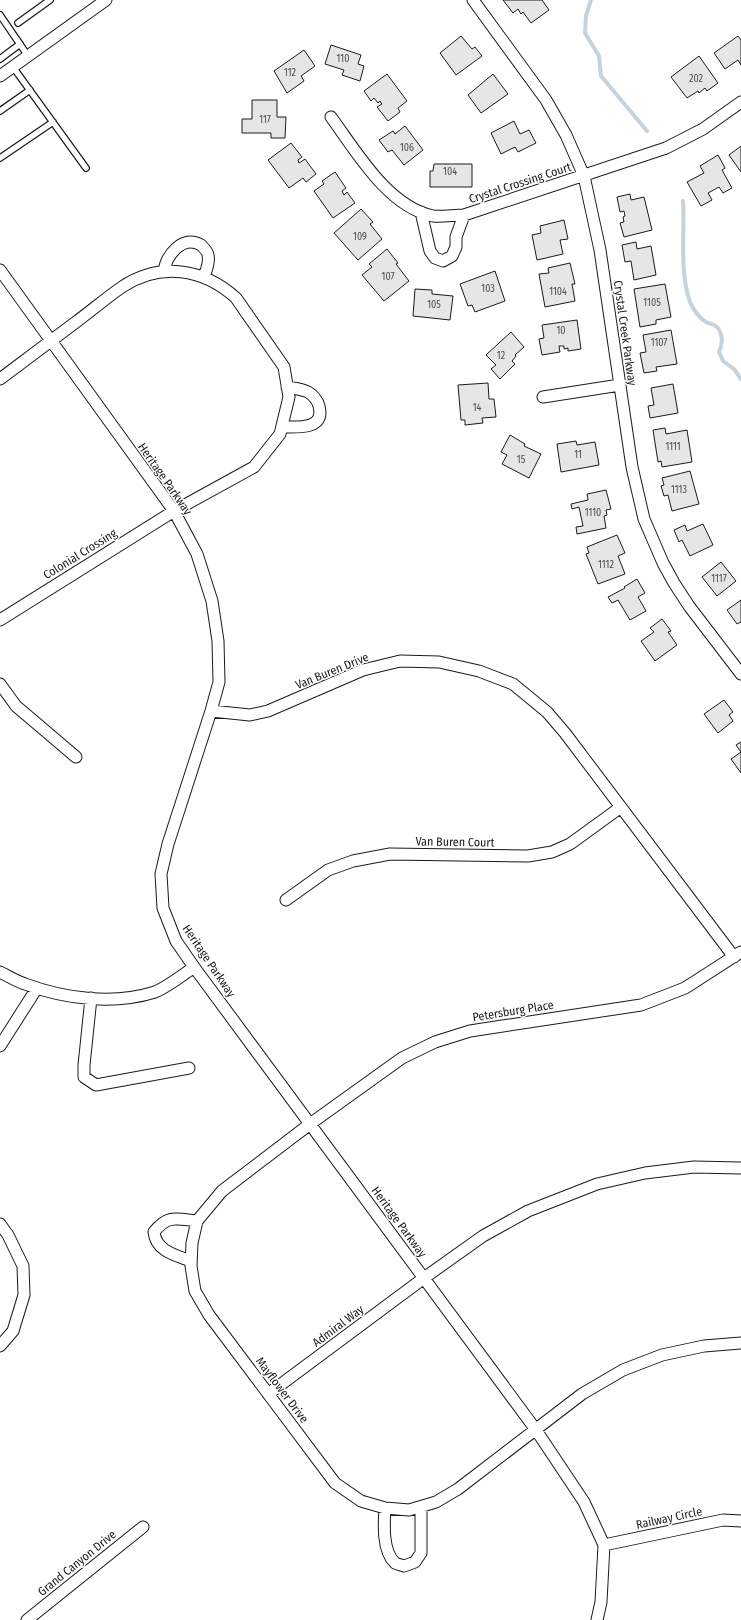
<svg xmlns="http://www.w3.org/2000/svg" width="741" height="1620" viewBox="0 0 741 1620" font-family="'Fira Sans Condensed',sans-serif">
	<rect width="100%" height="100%" fill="#fff"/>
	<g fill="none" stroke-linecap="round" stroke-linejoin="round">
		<path stroke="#c6d2dc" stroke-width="4" d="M591 0 586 16 585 33 599 56 601 76 647 131
			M683 201C685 235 679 270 690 302 693 310 701 320 708 323 711 324 714 324 717 327 723 334 723 344 719 352L723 361 734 369 741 379"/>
	</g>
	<path fill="#e6e6e6" stroke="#1a1a1a" d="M503 0H542L549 10 531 23 523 12 521 14 518 9 513 13Z
		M461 36 472 49 475 47 482 56 456 75 440 53Z
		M738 36 741 40V65L738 60 725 69 714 53Z
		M331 45 361 55 358 64 364 66 360 81 342 75 344 70 325 64Z
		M304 50 315 66 301 76 304 81 287 93 274 71Z
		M699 56 718 83 707 91 705 88 699 93 698 91 687 98 671 77Z
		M387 74 407 101 398 108 400 112 388 121 377 107 382 104 380 101 378 103 374 98 371 101 364 91Z
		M493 74 508 94 481 113 468 95Z
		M252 100H277V117H286L285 138H271V133H242V119H252Z
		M514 121 520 134 529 130 536 143 518 152 515 147 501 154 491 133Z
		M405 126 423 150 404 165 392 150 388 152 379 140 393 131 395 134Z
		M291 143 302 157 298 160 299 163 305 159 316 174 306 182 303 178 289 188 268 160Z
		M741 146V172L729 155Z
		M718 155 725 168 722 170 732 188 723 193 719 187 708 193 712 200 701 206 687 182 704 173 700 166Z
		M434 164H472V187H430V171H433Z
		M335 172 346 188 342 191 344 195 347 192 355 203 333 218 314 191 324 184 322 181Z
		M630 194 631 200 644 197 652 230 624 237 620 223 624 222 623 217 625 216 624 211 620 212 617 197Z
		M361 209 373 222 370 224 382 239 358 260 334 233Z
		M564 220 568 239 560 240 563 254 537 260 532 235 541 233 540 226Z
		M636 242 637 249 651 246 656 275 634 280 631 261 625 262 622 245Z
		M387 249 398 263 396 264 409 281 384 301 362 275 372 267 369 264Z
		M570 263 575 284H572L575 301 545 307 539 274 549 273 548 268Z
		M495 271 505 301 475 312 472 305 468 306 460 284Z
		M665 284 671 317 656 320V324L640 327 634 289Z
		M415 289 432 290V294L453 296 450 320 413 316Z
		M577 320 581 349 568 351V348L564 349V346H559L560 352 542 355 539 339 544 338 542 325Z
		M671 330 677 364 656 367 657 371 644 373 640 353 646 352 643 335Z
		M511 332 524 347 515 355 516 356 512 361 515 364 500 379 491 369 496 365 486 355Z
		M488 383 489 399H494L496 417 482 418 483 423 465 425V420H461L458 385Z
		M673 384 678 413 650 418 648 406 654 405 651 388Z
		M665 428 666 434 687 430 692 462 662 467 661 461 658 462 653 430Z
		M510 435 525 444 524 446 541 454 529 478 502 464 507 455 501 452Z
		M576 441 577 445 595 442 599 465 561 472 557 444Z
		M690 471 699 504 672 511 668 495 664 496 661 486 664 485 662 478Z
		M606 490 611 509 606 510 607 515 604 516 606 528 577 534 576 527 583 526 579 507 572 509 571 504 588 500 587 494Z
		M703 524 713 545 690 556 682 540 679 542 674 530 685 525 687 531Z
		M617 535 625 553 618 556 625 574 598 584 586 554 589 553 587 547Z
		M721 562 736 581 717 596 702 577Z
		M637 579 645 593 638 597 646 611 630 620 618 600 612 603 608 597 625 588 624 587Z
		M741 600V622L737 624 727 610Z
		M662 619 671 631 668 632 677 645 655 661 641 641 654 632 650 628Z
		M724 700 733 712 729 715 733 721 718 733 704 714Z
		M741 742V773L731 759 741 752 736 745Z"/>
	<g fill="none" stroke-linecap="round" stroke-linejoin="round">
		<g stroke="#1a1a1a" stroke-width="8">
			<path id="service" d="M0 15 28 56
				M18 23 50 0
				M0 59 20 44
				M13 67 86 168
				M0 111 30 90
				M0 158 53 122"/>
		</g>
		<g stroke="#1a1a1a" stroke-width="13">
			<path id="minor" d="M473 0 546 100 566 135 584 176 600 250 632 467 644 519 663 563 674 583 689 606 741 674
				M0 76 106 0
				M331 117C356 151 388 207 433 216 442 217 454 215 464 215L666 148 703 129 741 102
				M421 212 430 251 435 258 443 261 452 256 456 247V237L464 215
				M0 270 174 511 197 554 212 601 218 641 219 682 211 711 168 844 161 874 163 908 176 941 194 967 536 1430 584 1502 604 1545 601 1602 597 1620
				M164 272C166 255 183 234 201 245 204 248 208 252 208 255 210 263 206 270 204 277
				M0 379C25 360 51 341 76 322 91 311 106 298 122 287 160 262 203 268 236 298L284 367 289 397 280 434 254 467 174 511 0 620
				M543 397 620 385
				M282 427C298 427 325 430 319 406 318 401 313 395 308 392 302 389 293 388 287 387
				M0 684 16 706 76 757
				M211 711 250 715 268 711 363 670 400 661 439 662 479 671 513 684 547 712 565 733 734 957
				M286 900 328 870 353 861 390 854 528 856 552 852 570 844 621 807
				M741 952 685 988 641 1005 470 1031 435 1042 402 1058 310 1124 222 1191 197 1221 192 1243 191 1266 195 1291 209 1315 335 1483 361 1501 385 1508 409 1510 436 1502 458 1489 582 1394 623 1370 662 1355 704 1346 741 1343
				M0 972C8 976 16 981 25 984 65 999 114 1005 155 992 167 987 183 975 194 967
				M91 998 84 1065V1077L96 1085 189 1068
				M0 1046 37 988
				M0 1224 8 1235 23 1266 24 1295 13 1331 0 1346
				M191 1261C175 1255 156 1251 154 1232 168 1214 177 1219 197 1221
				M268 1394 424 1278 483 1236 528 1211 597 1184 645 1173 694 1167 741 1168
				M385 1508C384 1523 382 1551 395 1563 397 1564 401 1565 404 1566L415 1562 421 1553V1507
				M604 1545 723 1520 741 1521
				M27 1620 143 1527"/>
		</g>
		<use href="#service" stroke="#fff" stroke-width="5.5"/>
		<use href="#minor" stroke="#fff" stroke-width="11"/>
	</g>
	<g text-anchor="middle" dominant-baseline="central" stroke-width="3" stroke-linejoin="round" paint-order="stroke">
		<g font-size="10" fill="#4d4d4d">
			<text x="343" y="59">110</text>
			<text x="290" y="73">112</text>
			<text x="696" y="79">202</text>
			<text x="265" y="120">117</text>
			<text x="407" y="148">106</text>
			<text x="450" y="172">104</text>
			<text x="360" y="237">109</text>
			<text x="388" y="277">107</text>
			<text x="488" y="289">103</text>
			<text x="558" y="292">1104</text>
			<text x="652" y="303">1105</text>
			<text x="434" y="305">105</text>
			<text x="561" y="331">10</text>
			<text x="659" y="343">1107</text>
			<text x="501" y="356">12</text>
			<text x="477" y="408">14</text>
			<text x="673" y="447">1111</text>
			<text x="578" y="455">11</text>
			<text x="521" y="460">15</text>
			<text x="679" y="490">1113</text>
			<text x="593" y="513">1110</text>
			<text x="606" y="565">1112</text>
			<text x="719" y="579">1117</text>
		</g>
		<g font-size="12" fill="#1a1a1a" stroke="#fff">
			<text transform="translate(520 183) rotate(-18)">Crystal Crossing Court</text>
			<text transform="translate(625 333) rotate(82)">Crystal Creek Parkway</text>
			<text transform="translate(165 479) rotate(55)">Heritage Parkway</text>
			<text transform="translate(80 554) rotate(-32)">Colonial Crossing</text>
			<text transform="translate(332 671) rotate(-22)">Van Buren Drive</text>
			<text transform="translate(455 842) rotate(1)">Van Buren Court</text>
			<text transform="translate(209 961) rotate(56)">Heritage Parkway</text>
			<text transform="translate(513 1011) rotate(-9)">Petersburg Place</text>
			<text transform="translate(399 1222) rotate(54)">Heritage Parkway</text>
			<text transform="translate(338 1326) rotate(-37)">Admiral Way</text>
			<text transform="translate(282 1390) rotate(53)">Mayflower Drive</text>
			<text transform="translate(669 1518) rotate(-12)">Railway Circle</text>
			<text transform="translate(77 1563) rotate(-39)">Grand Canyon Drive</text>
		</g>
	</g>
</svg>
